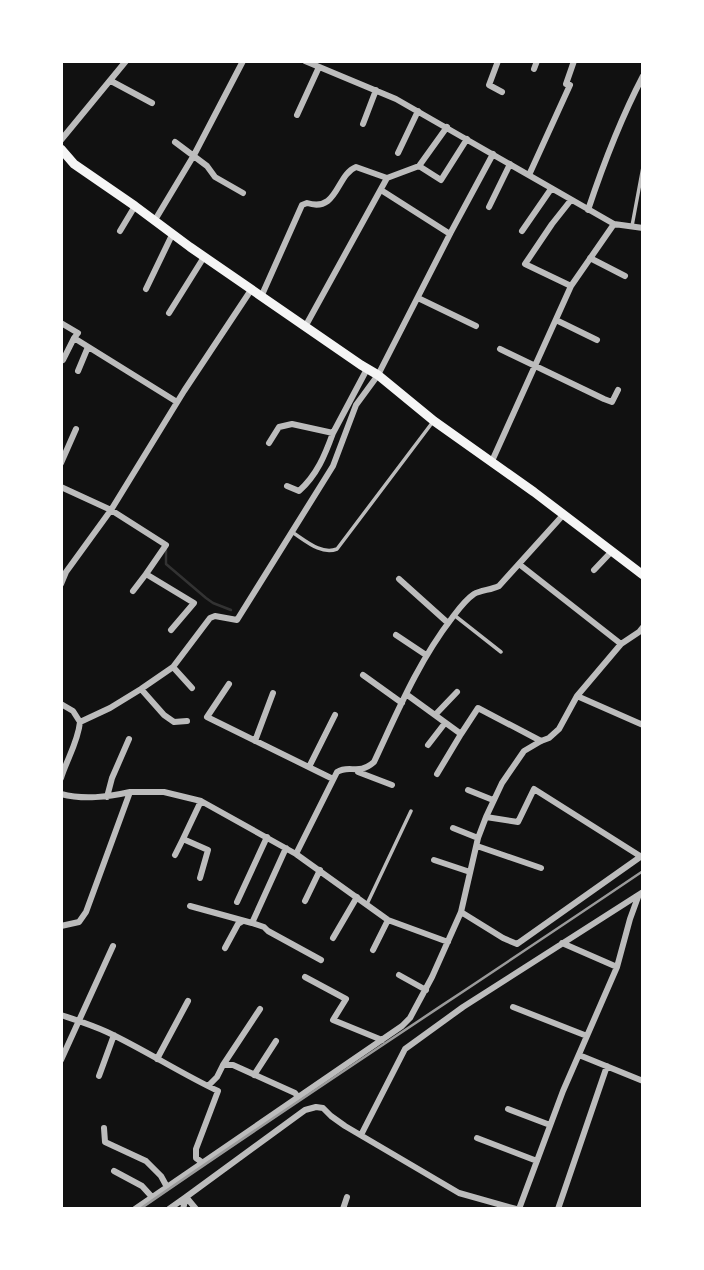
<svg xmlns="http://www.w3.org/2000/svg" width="704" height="1270" viewBox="0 0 704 1270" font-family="Cabin,sans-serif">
	<rect width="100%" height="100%" fill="#111"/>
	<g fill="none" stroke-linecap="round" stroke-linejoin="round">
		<path stroke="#333" stroke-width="2.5" d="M166 550V564L206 598 213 603 231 610"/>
		<path stroke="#bcbcbc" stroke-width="3.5" d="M632 226 643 167
			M292 532C306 541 321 555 337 549L432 423
			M454 615 501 652
			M367 904 411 811"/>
		<path stroke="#bcbcbc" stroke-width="6" d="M305 61 396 99 614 224 643 228
			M498 61 489 85 502 92
			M534 69 537 61
			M111 81 152 103
			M297 115 319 67
			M363 124 376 90
			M61 140 126 61
			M175 142 207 166 215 177 243 193
			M398 153 418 111
			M419 166 441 180 467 139
			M529 175 570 85 566 84 574 61
			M381 190 450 234
			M489 207 510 164
			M588 210C604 162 620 120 643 76
			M155 220 194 155 243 61
			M120 231 135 206
			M522 231 551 189
			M590 258 625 276
			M571 286 525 264 552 224 571 200
			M146 289 172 235
			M261 297 302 205 307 203C338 213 336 175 356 167L387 178
			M418 298 476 326
			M169 313 204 257
			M556 320 597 340
			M61 323 78 333 74 338 177 402
			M305 327 387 178 419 166 447 127
			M500 349 604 399 612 402 618 390
			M61 359 63 360 74 338
			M78 371 88 347
			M269 443 279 427 292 424 333 433 367 369
			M492 461 571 286 614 224
			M61 463 76 429
			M287 486 299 491C317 475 325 455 333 433
			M61 487 111 510 166 545 146 574 194 603 171 630
			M519 564 621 644
			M594 570 612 551
			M399 579 448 623
			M61 584 66 572 111 510 184 391 251 290
			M133 591 146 574
			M396 635 426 655
			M173 667 192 688
			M363 675 402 703
			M229 684 207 717 333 779
			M141 689 164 715 174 722 187 721
			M406 694 461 734 437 774
			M577 696 643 725
			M61 704 73 711 80 722C78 742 67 759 61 778
			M435 715 457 692
			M80 722 110 708 141 689 173 667 210 618 215 616 237 620 333 466 356 405 378 375 451 232 493 154
			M461 734 478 708 541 741
			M255 741 273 693
			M428 745 445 723
			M309 767 335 715
			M358 772 392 785
			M468 790 493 800
			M130 792H164L201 801 296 854 388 920 448 942
			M61 794C84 800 107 797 130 792L86 912 79 922 61 926
			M107 797 112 778 129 739
			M486 817 518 822 534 789 640 856
			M453 828 478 838
			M477 846 541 868
			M296 854 337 772C350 764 358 776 374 762 397 713 418 662 452 618 458 610 465 600 474 594 481 590 491 590 499 586L564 514
			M175 855 183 839
			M434 860 470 872
			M200 878 208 850 183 839 201 801
			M305 901 320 870
			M237 902 267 837
			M190 906 252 923 286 848
			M461 912 503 938 517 944 643 855
			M252 923 264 927 268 931 321 960
			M333 938 357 897
			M562 943 617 967
			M225 948 238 924 243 921
			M373 950 388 920
			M399 975 426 990
			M305 977 346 999 333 1020 382 1040
			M513 1007 587 1036
			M61 1015C76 1020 92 1025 107 1032 145 1050 180 1073 218 1091L196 1149V1158L203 1163
			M579 1055 643 1081
			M157 1059 188 1001
			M61 1060 113 946
			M223 1065 260 1009
			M254 1075 276 1041
			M99 1076 114 1035
			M208 1086 217 1077 223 1065H233L295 1093 298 1097
			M508 1109 550 1125
			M104 1128 105 1142 146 1161 161 1176 167 1187
			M361 1135 405 1049 463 1007 643 892
			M477 1138 537 1161
			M114 1171 142 1186 152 1197
			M135 1209 402 1026 410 1018 432 977 461 912 478 838 486 817 502 783 524 751 541 741 549 738 559 729 577 696 621 644 639 632 643 627
			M169 1209 186 1197
			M183 1209 186 1197
			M196 1209 186 1197 305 1110 316 1107 323 1108 331 1116 345 1126 459 1193 516 1209
			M343 1209 347 1197
			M519 1209 563 1091 617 967 630 919 638 897
			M558 1209 607 1066"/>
		<path stroke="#f5f5f5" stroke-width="9" d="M61 149 74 164 135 206 190 247 361 365 378 375 434 421 534 492 643 575"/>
		<path stroke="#9a9a9a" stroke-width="2.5" d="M140 1209C306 1094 476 984 643 871"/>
	</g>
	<rect width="704" height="1270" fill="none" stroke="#ffffff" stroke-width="126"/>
</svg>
